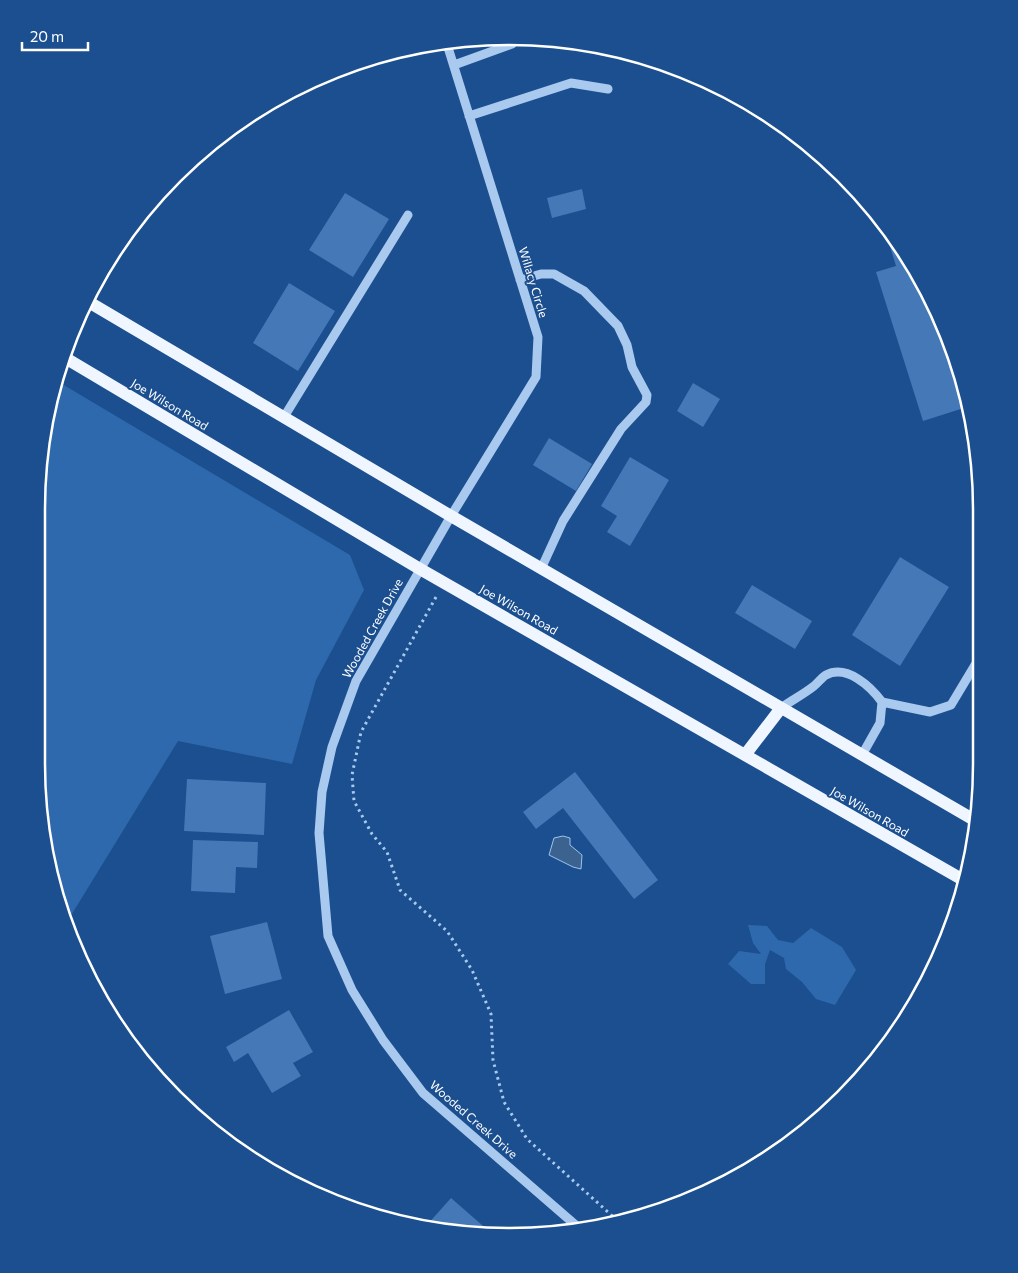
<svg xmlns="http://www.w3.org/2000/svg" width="1018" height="1273" viewBox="0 0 1018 1273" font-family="Commissioner,sans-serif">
	<rect width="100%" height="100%" fill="#1b4f8f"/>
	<path fill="#2e69ad" d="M57 381 350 555 364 590 316 680 292 764 178 741 67 922 52 886 36 764 37 478Z
		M748 925 767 926 778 940 793 943 811 928 842 947 856 970 835 1005 816 999 802 982 786 969 784 958 770 950 765 964V984H751L728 964 739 951 761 954 753 943Z"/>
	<path fill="#3c6290" stroke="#9cc4f0" d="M563 836 570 838V845L582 855 581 869 573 867 549 855 554 838Z"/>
	<path fill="#4478b7" d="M582 189 586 209 552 218 547 198Z
		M345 193 389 219 353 277 309 250Z
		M883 223 919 273 957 357 967 407 923 421 876 272 896 266Z
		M289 283 335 311 298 371 253 343Z
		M693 383 720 399 703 427 677 411Z
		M549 438 592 464 576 491 533 465Z
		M630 457 669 480 630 546 607 532 617 516 601 506Z
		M900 557 949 587 900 666 852 635Z
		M752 585 812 621 795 649 735 613Z
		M575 772 658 880 634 899 563 808 536 829 523 812Z
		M187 779 266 783 264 835 184 831Z
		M193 840 258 842 257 868 236 867 235 893 191 891Z
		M267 922 282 979 225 994 210 936Z
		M289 1010 313 1052 293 1063 301 1076 272 1093 248 1053 234 1062 226 1047Z
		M451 1198 490 1232 488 1234 426 1226Z"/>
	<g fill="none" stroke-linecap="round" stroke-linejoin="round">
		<path stroke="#a9c9ee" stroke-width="3" stroke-dasharray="2.5 4" stroke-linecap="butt" d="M436 597 361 732 352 775 354 801 372 834 387 852 400 890 447 931 472 970 491 1014 493 1060 504 1102 527 1139 619 1222"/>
		<path stroke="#a9c9ee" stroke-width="9" d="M446 41 538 337 536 377 451 516 356 681 332 747 322 792 319 833 328 936 352 990 383 1040 423 1093 579 1228
			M454 65 512 44 517 38
			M469 116 571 83 608 89
			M520 280 541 274H554L584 291 618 326 627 345 632 367 647 395 646 402 621 429 563 521 541 569
			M284 417 408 215
			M882 702 930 712 951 705 981 655
			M781 708C792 700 804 694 814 686 818 683 822 677 826 675 847 664 871 687 882 702L880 723 862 755"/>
		<path stroke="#f0f6ff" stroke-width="12" d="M87 301 451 516 976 821
			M62 356 420 569 965 881
			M745 755 781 708"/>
	</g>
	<g text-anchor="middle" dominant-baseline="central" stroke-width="4" stroke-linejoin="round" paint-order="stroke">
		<g font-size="12" fill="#fff" stroke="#1b4f8f">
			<text transform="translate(534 282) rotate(73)">Willacy Circle</text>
			<text transform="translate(170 404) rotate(31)">Joe Wilson Road</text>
			<text transform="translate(519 609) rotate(30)">Joe Wilson Road</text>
			<text transform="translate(372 628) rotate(-61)">Wooded Creek Drive</text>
			<text transform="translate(870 811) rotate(30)">Joe Wilson Road</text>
			<text transform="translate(474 1119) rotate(41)">Wooded Creek Drive</text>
		</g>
	</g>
	<path d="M0 0H1018V1273H0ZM509 45H509A464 464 0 0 1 973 509V764A464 464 0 0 1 509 1228H509A464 464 0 0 1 45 764V509A464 464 0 0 1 509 45Z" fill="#1b4f8f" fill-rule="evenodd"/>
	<path fill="none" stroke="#fff" stroke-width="2.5" d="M509 45H509A464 464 0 0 1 973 509V764A464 464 0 0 1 509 1228H509A464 464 0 0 1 45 764V509A464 464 0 0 1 509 45Z"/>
	<path d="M22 42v8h66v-8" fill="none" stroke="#ffffff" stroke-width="2.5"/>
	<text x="30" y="42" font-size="15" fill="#ffffff" stroke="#1b4f8f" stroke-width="4" paint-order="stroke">20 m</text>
</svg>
